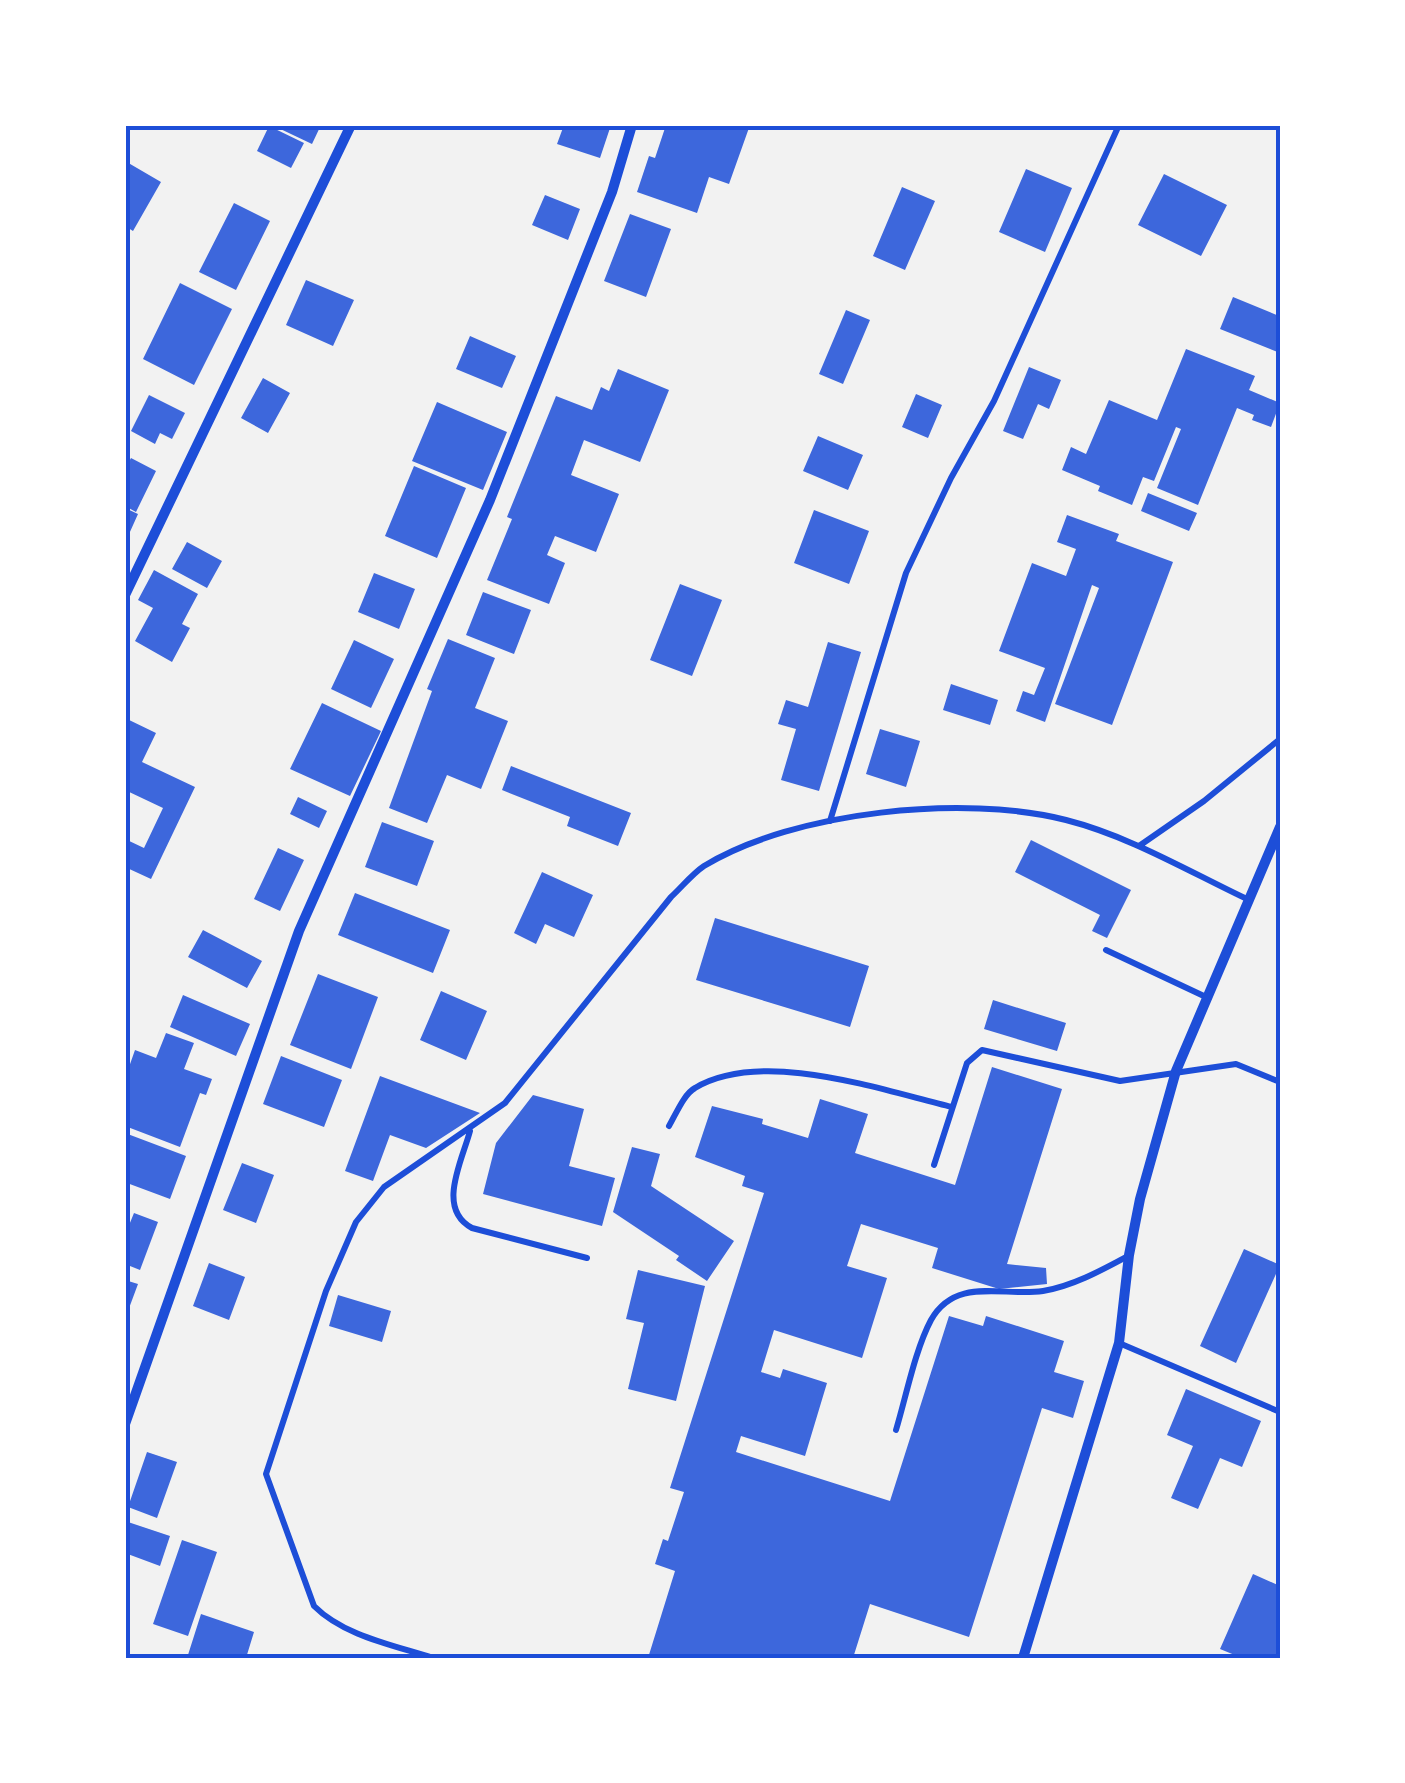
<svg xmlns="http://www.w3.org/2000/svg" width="1405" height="1783" viewBox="0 0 1405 1783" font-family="'Open Sans',sans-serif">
	<rect width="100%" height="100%" fill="#f2f2f2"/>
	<path fill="#3d67dc" d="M272 125H321L312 144Z
		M564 125H611L600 158 557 144Z
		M666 125H750L729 184 709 177 697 213 637 192 649 156 655 158Z
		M269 126 304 143 291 168 257 151Z
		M125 161 161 182 133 231 125 226Z
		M1026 169 1072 188 1045 252 999 232Z
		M1164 174 1227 205 1201 256 1138 225Z
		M902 187 935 201 905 270 873 256Z
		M545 195 580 209 568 240 532 225Z
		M234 203 270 221 236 290 199 272Z
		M630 214 671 229 646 297 604 281Z
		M306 280 354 300 333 346 286 325Z
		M180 283 232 309 194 385 143 359Z
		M1233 297 1279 316 1276 325 1280 327V353L1220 329Z
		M846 310 870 320 843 384 819 374Z
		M470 336 516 356 502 388 456 369Z
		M1186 349 1255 376 1249 390 1280 403 1271 427 1252 420 1254 415 1237 408 1198 505 1157 488 1181 429 1176 427 1154 481 1143 477 1132 505 1098 491 1100 486 1062 470 1071 447 1086 454 1109 400 1157 420Z
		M1029 367 1061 380 1049 409 1038 404 1023 439 1003 431Z
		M618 369 669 390 640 462 584 440 571 475 619 494 596 552 555 536 547 555 565 563 549 604 487 580 512 519 507 517 556 396 592 410 601 387 609 391Z
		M263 378 290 393 268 433 241 418Z
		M916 394 942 405 928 438 902 427Z
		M149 395 185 413 172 439 160 433 155 444 131 431Z
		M437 402 507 432 483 490 412 461Z
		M818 436 863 455 848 490 803 471Z
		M131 458 156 471 136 512 125 506V469Z
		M414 466 466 488 437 558 385 536Z
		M1148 493 1197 513 1189 531 1141 511Z
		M125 508 138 514 125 543Z
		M814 510 869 531 849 584 794 563Z
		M1067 515 1119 534 1116 541 1173 562 1112 725 1055 704 1099 588 1092 585 1045 722 1016 711 1023 691 1034 695 1045 668 999 651 1032 563 1066 576 1076 549 1057 542Z
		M187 542 222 561 207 588 172 569Z
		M154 570 198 594 182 624 190 628 172 662 135 641 153 608 138 600Z
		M374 573 415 589 399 629 358 612Z
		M680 584 722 600 692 676 650 660Z
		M483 592 531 610 514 654 466 635Z
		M448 639 495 658 475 708 508 721 481 789 447 775 427 823 389 808 432 691 427 689Z
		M354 640 394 659 371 708 331 689Z
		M828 642 861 652 819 791 781 780 796 729 778 724 786 700 808 707Z
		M951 684 998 700 990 725 943 710Z
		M322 703 381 731 350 796 290 769Z
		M125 718 156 733 142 762 195 787 151 879 125 867V839L144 848 163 808 125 790Z
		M880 729 920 741 906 787 866 774Z
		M511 766 631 813 618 846 567 826 570 817 502 790Z
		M298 797 327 811 319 828 290 814Z
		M382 822 434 841 417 886 365 867Z
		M1031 840 1131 890 1107 938 1092 931 1100 915 1015 872Z
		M278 848 304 860 280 911 254 899Z
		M542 872 593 895 574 937 545 924 536 944 514 933Z
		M355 893 450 930 433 973 338 935Z
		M715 918 869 966 850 1027 696 980Z
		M203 930 262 961 247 988 188 957Z
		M318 974 378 997 351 1069 290 1045Z
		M441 991 487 1011 466 1060 420 1040Z
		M183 995 250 1024 236 1056 170 1027Z
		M993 1000 1066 1023 1057 1051 984 1029Z
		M166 1033 194 1043 184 1069 212 1079 206 1095 200 1093 180 1147 125 1126 128 1098 125 1097V1065L129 1067 135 1050 156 1058Z
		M281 1056 342 1080 324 1127 263 1104Z
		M992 1067 1062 1089 1007 1264 1046 1268 1047 1284 999 1289 932 1268 938 1248 861 1224 847 1266 887 1278 862 1358 774 1330 761 1372 780 1378 783 1369 827 1383 805 1456 741 1436 736 1452 890 1501 949 1316 983 1326 986 1316 1064 1341 1054 1372 1084 1381 1073 1418 1042 1408 969 1637 870 1604 853 1658H648L675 1571 655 1564 663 1539 668 1541 684 1492 670 1488 764 1193 742 1186 745 1176 695 1157 712 1106 763 1119 762 1124 808 1138 820 1099 868 1114 855 1153 955 1185Z
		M380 1076 480 1113 426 1148 390 1135 373 1181 345 1171Z
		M533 1095 584 1109 569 1166 615 1178 602 1226 483 1194 496 1143Z
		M125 1133 186 1156 170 1199 127 1183Z
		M632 1147 660 1154 651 1186 734 1241 707 1281 676 1260 679 1256 613 1212Z
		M242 1163 274 1175 256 1223 223 1210Z
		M134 1213 158 1222 140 1270 125 1264V1235Z
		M1244 1249 1280 1265 1236 1363 1200 1346Z
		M209 1263 245 1277 229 1320 193 1306Z
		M638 1270 705 1286 676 1401 628 1389 644 1323 626 1319Z
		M125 1280 138 1284 125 1319Z
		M338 1295 391 1311 382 1342 329 1326Z
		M1186 1389 1261 1421 1242 1467 1220 1458 1198 1509 1171 1498 1193 1446 1167 1435Z
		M147 1452 177 1462 157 1518 128 1507Z
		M128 1522 170 1536 160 1566 125 1553Z
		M182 1540 217 1552 188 1636 153 1624Z
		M1253 1574 1280 1586V1649L1276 1658H1242L1220 1649Z
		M201 1614 254 1632 246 1658H187Z"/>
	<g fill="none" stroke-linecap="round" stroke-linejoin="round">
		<path stroke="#1d4ed8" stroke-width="6" d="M830 821 906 573 951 478 994 401 1119 125
			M1139 846 1204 801 1280 739
			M1106 950 1206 997
			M669 1126C676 1114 684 1094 695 1088 762 1048 881 1090 952 1107
			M470 1131C462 1161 436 1209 472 1228L587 1258
			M934 1165 967 1063 982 1050 1120 1081 1236 1064 1280 1082
			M1119 1343 1280 1412
			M896 1430C906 1397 915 1350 931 1320 956 1276 1003 1297 1043 1291 1073 1286 1102 1270 1128 1256
			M433 1658C393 1645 344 1636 314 1606L266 1474 326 1291 356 1222 384 1187 505 1103 671 897C682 887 692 874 704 866 794 811 965 794 1066 820 1129 836 1188 871 1247 899"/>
		<path stroke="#1d4ed8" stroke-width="10" d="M125 595 351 125
			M125 1424 299 931 490 500 612 192 632 125
			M1023 1658 1119 1343 1129 1255 1140 1199 1176 1071 1280 827"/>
	</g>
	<rect width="1405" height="1783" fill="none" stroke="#ffffff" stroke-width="255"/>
	<rect x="128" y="128" width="1150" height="1528" fill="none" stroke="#1d4ed8" stroke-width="4"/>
</svg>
